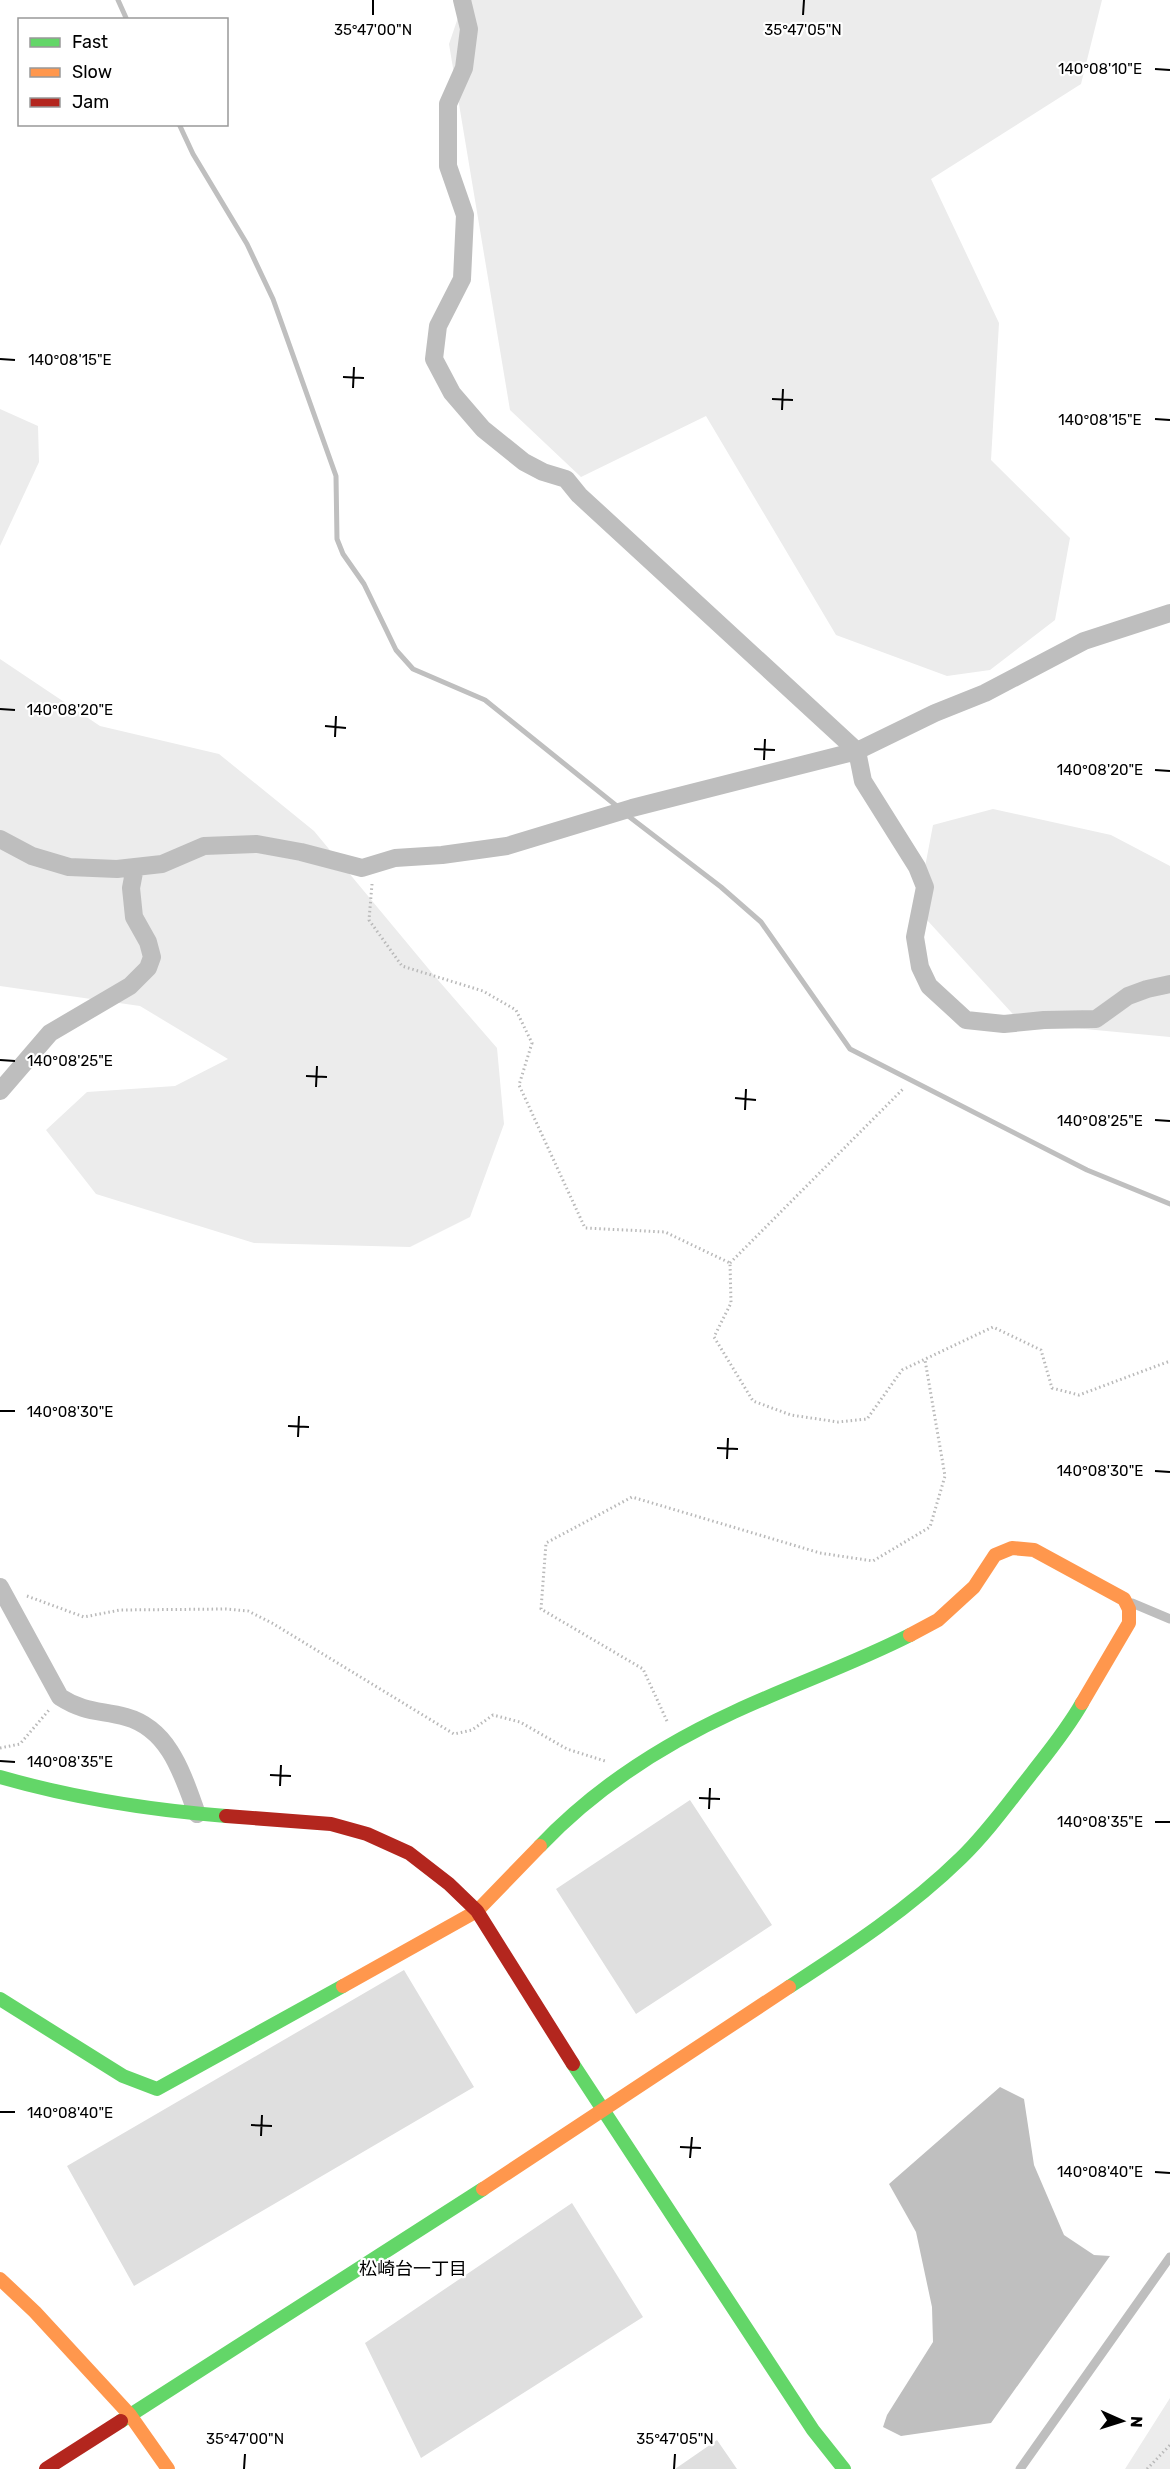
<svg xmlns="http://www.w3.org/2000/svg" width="1170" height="2469" viewBox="0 0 1170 2469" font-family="Rubik,'Noto Sans JP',sans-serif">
	<rect width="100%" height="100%" fill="#fff"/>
	<path fill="#ececec" d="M464 0H1102L1081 84 931 179 999 323 991 460 1070 538 1055 620 990 670 947 676 836 635 706 416 581 477 510 410 449 44Z
		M0 409 38 426 39 462 0 546Z
		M0 659 100 726 219 754 314 831 432 973 497 1048 504 1124 470 1217 410 1247 254 1243 96 1194 46 1130 87 1092 175 1086 228 1059 140 1006 0 986Z
		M993 809 1111 835 1170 866V1037L1021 1023 917 909 933 825Z
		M1170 2398V2469H1125Z"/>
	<path fill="#bfbfbf" d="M1000 2087 1024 2099 1034 2165 1064 2235 1094 2255 1110 2256 991 2423 901 2436 883 2427 887 2415 933 2342 932 2307 916 2232 889 2184Z"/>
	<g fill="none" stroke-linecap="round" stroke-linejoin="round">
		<path stroke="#bfbfbf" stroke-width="5" d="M118 0 127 20
			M179 124 193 154 247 244 273 299 336 476 337 539 343 554 364 584 396 650 413 669 485 700 618 807
			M627 815 721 887 761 922 850 1049 1087 1170 1170 1204"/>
	</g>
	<path fill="#dfdfdf" d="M690 1800 772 1925 636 2014 556 1889Z
		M404 1970 474 2087 134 2286 67 2166Z
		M572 2203 643 2317 421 2458 365 2343Z
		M717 2440 737 2469H675Z"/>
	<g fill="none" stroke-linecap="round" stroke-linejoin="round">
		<path stroke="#b9b9b9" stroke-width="3" stroke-dasharray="1.5 3" stroke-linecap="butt" d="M372 884 369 920 402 966 483 991 516 1010 532 1043 519 1085 585 1228 665 1232 730 1263 731 1303 714 1337 753 1401 791 1415 838 1422 867 1419 902 1370 993 1327 1041 1350 1052 1388 1079 1395 1170 1361
			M730 1263 903 1089
			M27 1596 84 1617 120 1610 226 1609 248 1611 272 1623 454 1734 472 1730 493 1715 520 1722 567 1749 605 1761
			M667 1721 643 1669 541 1609 546 1543 632 1497 820 1553 873 1561 930 1527 945 1476 925 1360
			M0 1748 20 1744 49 1710
			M1147 2469 1170 2445"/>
		<path stroke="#bebebe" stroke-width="9" d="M1132 1603 1170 1619
			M1020 2469 1170 2257"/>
		<path stroke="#bebebe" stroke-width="18" d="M462 0 469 29 464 68 448 104V166L465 215 462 279 438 326 434 359 452 393 483 429 524 462 543 472 566 479 579 495 857 751 863 781 917 867 925 887 915 937 920 967 929 986 966 1020 1004 1024 1044 1020 1096 1019 1128 996 1147 989 1170 984
			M0 839 32 856 69 867 117 869 162 864 204 846 257 844 301 852 362 868 395 858 442 855 507 846 632 808 857 751 935 713 985 693 1084 641 1170 613
			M0 1091 50 1033 130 986 148 968 152 957 148 942 134 917 131 888 135 867
			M0 1587 60 1697C85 1713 99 1710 126 1717 170 1729 183 1776 197 1814"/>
		<path stroke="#63d668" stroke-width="14" d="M0 1777C73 1798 150 1810 226 1816
			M540 1846C594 1789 662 1745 734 1712 792 1685 853 1664 910 1635
			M789 1987C849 1948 910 1908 961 1858 987 1833 1009 1802 1032 1773 1050 1750 1068 1728 1082 1703
			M0 1999 123 2076 157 2089 343 1986
			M573 2064 813 2430 844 2469
			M121 2421 483 2189"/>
		<path stroke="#ff974d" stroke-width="14" d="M910 1635 938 1620 974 1587 995 1555 1012 1548 1034 1550 1124 1599 1129 1609V1623L1082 1703
			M343 1986 477 1911 540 1846
			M483 2189 789 1987
			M0 2279 35 2312 130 2415 168 2469"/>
		<path stroke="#b3261e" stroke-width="14" d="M226 1816 331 1824 367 1834 409 1853 449 1884 477 1911 573 2064
			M46 2469 121 2421"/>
	</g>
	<path fill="none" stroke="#000" stroke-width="2" d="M373 15V0M803 15 804 0M1155 69 1170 70M0 359 15 360M343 377 364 378M353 388 354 367M772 399 793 400M782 410 783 389M1155 419 1170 420M0 709 15 710M325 726 346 728M335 737 336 716M754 749 775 750M764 760 765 739M1155 770 1170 771M0 1060 15 1061M306 1076 327 1077M316 1087 317 1066M735 1098 756 1100M745 1110 746 1089M1155 1120 1170 1121M0 1411H15M288 1426 309 1427M298 1437 299 1416M717 1448 738 1449M727 1459 728 1438M1155 1471 1170 1472M0 1761 15 1762M270 1775 291 1776M280 1786 281 1765M699 1798 720 1799M709 1809 710 1788M1155 1822H1170M0 2112H15M251 2125 272 2126M261 2136 262 2115M680 2147 701 2148M690 2158 692 2137M1155 2172 1170 2173M244 2469 245 2454M674 2469 675 2454"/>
	<g text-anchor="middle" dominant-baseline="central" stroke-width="4.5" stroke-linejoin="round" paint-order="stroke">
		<g font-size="18" fill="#000" stroke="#fff">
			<text x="413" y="2269">松崎台一丁目</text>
		</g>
	</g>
	<g font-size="15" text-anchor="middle" fill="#000" stroke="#fff" stroke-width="4.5" stroke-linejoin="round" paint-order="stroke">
		<text x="373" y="35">35°47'00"N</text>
		<text x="803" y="35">35°47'05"N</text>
		<text x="1100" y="74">140°08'10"E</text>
		<text x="70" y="365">140°08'15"E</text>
		<text x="1100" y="425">140°08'15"E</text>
		<text x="70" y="715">140°08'20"E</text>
		<text x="1100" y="775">140°08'20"E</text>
		<text x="70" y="1066">140°08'25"E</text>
		<text x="1100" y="1126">140°08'25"E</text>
		<text x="70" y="1417">140°08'30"E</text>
		<text x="1100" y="1476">140°08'30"E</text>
		<text x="70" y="1767">140°08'35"E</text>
		<text x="1100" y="1827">140°08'35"E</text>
		<text x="70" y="2118">140°08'40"E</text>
		<text x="1100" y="2177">140°08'40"E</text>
		<text x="245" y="2444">35°47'00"N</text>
		<text x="675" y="2444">35°47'05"N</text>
	</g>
	<rect x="18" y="18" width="210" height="108" fill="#ffffff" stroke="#999999" stroke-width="1.5"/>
	<rect x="30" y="38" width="30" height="9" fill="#63d668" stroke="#999999" stroke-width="1.5"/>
	<text x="72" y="48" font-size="18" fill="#000000">Fast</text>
	<rect x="30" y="68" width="30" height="9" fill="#ff974d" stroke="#999999" stroke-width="1.5"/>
	<text x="72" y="78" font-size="18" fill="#000000">Slow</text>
	<rect x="30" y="98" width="30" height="9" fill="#b3261e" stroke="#999999" stroke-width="1.5"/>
	<text x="72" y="108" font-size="18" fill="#000000">Jam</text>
	<g transform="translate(1122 2421) rotate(93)" stroke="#ffffff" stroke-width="4.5" paint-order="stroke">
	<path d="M0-4.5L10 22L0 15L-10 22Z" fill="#000000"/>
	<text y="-9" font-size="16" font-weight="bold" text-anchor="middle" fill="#000000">N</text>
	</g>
</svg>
